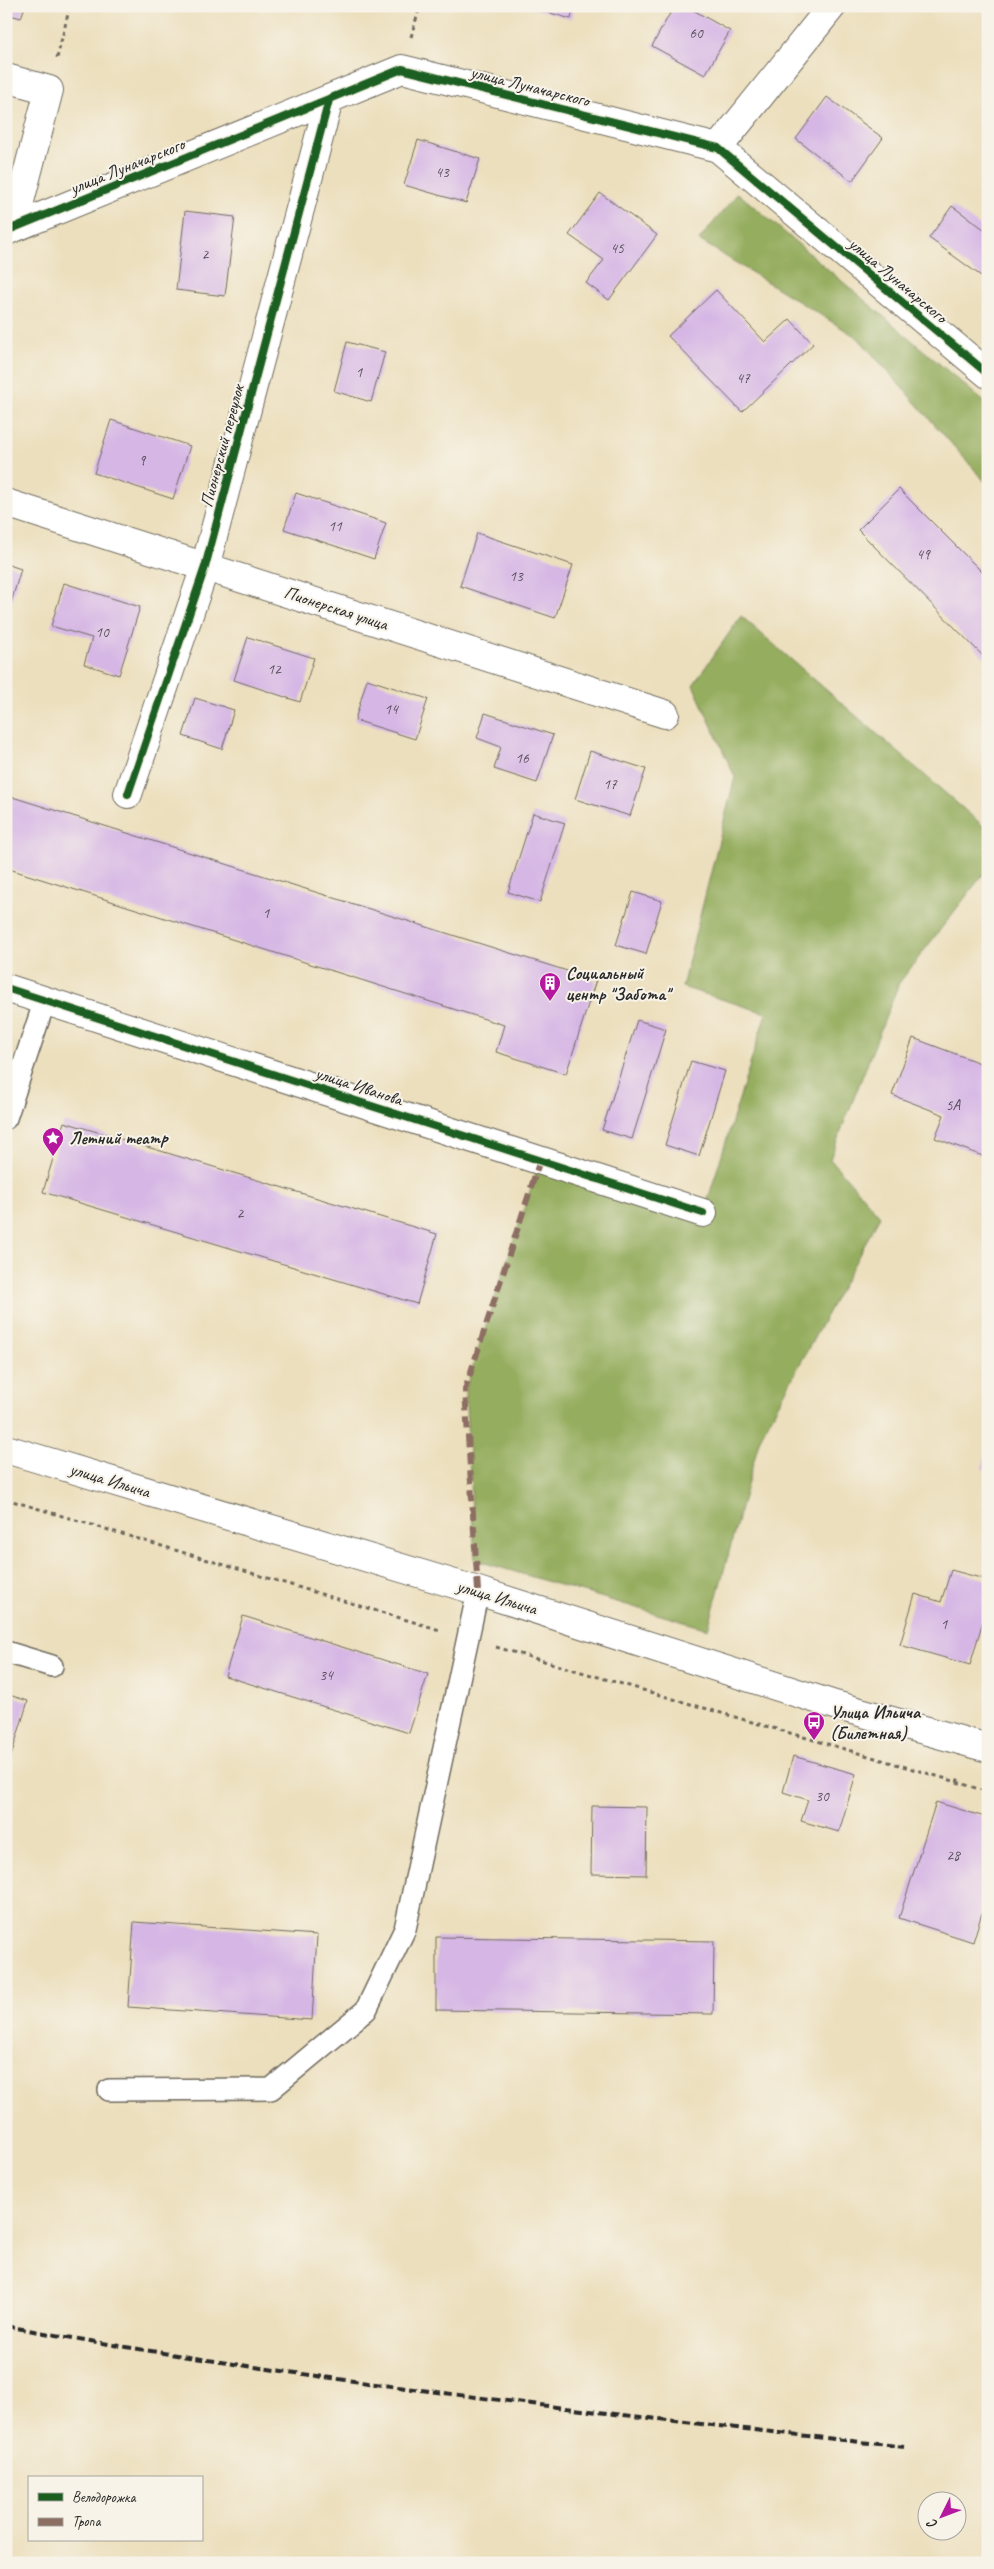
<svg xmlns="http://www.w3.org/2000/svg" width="994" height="2569" viewBox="0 0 994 2569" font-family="Caveat,sans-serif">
	<rect width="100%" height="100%" fill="#f7f3e8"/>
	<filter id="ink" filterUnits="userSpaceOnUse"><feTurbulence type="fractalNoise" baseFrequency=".02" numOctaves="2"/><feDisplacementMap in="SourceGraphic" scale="10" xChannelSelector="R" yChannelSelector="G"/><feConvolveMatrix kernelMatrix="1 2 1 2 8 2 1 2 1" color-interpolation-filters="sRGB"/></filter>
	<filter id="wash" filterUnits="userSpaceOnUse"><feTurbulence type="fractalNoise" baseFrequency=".0096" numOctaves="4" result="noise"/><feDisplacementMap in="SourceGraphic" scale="20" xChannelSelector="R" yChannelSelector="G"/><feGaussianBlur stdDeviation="1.12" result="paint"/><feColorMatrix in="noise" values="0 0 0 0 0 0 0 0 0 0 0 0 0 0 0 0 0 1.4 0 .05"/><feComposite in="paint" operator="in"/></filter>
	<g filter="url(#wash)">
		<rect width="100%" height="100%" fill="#ecdfbd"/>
		<path fill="#95ad5f" stroke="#606c45" d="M738 193 988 405V485L858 338 699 240Z
			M741 616 988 830V868L899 983 830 1159 880 1216 760 1438 708 1629 475 1560 465 1390 540 1160 704 1212 766 1013 682 987 735 777 693 685Z"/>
		<g id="blocks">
			<path fill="#d6b6e5" d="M6 6H25L21 18 6 14Z
				M526 6H574L571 19Z
				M674 6H686L730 31 705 75 652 46Z
				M827 97 883 138 852 181 796 139Z
				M418 140 480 159 466 203 404 185Z
				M600 193 657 235 609 300 586 283 604 260 569 235Z
				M952 206 988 232V281L929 238Z
				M185 211 235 217 225 296 176 290Z
				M716 290 765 342 790 319 813 344 742 412 668 336Z
				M347 342 385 352 371 402 334 391Z
				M111 420 190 446 173 499 94 473Z
				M899 489 988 578V661L858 530Z
				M296 493 386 523 374 559 284 529Z
				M477 533 573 565 555 618 460 586Z
				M6 564 21 569 7 616H6Z
				M64 583 140 607 119 675 84 664 92 638 51 626Z
				M248 637 314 658 300 702 234 680Z
				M367 679 428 699 415 739 355 720Z
				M195 698 234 710 222 749 183 736Z
				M485 713 553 735 537 783 494 769 501 747 477 738Z
				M590 751 646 769 630 816 575 799Z
				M6 795 596 980 566 1074 496 1052 504 1025 6 868Z
				M533 813 565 823 540 902 508 892Z
				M633 892 662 901 646 954 616 945Z
				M637 1020 666 1029 632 1139 602 1130Z
				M913 1038 988 1066V1158L935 1138 944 1115 892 1095Z
				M691 1061 725 1071 699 1156 665 1145Z
				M64 1122 437 1234 417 1304 43 1192Z
				M987 1451H988V1470L982 1469Z
				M951 1570 988 1580V1604L970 1665 900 1645 915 1594 941 1602Z
				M243 1616 428 1674 409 1733 225 1676Z
				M6 1694 28 1701 7 1769H6Z
				M793 1756 856 1774 839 1832 801 1821 808 1800 783 1792Z
				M936 1802 988 1818V1893L973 1942 899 1918Z
				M592 1806 647 1807 646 1875 591 1874Z
				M134 1922 317 1935 312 2020 128 2007Z
				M436 1937 714 1941 713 2014 436 2010Z"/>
		</g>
	</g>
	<g filter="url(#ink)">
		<use href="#blocks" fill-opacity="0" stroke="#6f6a5e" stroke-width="1"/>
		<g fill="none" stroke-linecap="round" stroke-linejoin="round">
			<g stroke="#6f6a5e" stroke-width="24">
				<path id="lane" d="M6 1118 45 1000
					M6 1652 52 1666
					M109 2090 271 2089 366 2010 405 1929 478 1591"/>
			</g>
			<g stroke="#6f6a5e" stroke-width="30">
				<path id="street" d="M6 78 49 90 13 228
					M718 148 832 6
					M6 231 402 69 718 148 988 374
					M6 503 665 714
					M128 794 205 567 329 100
					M6 988 703 1213"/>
			</g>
			<g stroke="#6f6a5e" stroke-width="30">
				<path id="secondary" d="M6 1449 478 1591 835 1705 988 1748"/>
			</g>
			<path stroke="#6f6a5e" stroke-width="3" stroke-dasharray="4 4" stroke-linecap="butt" d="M411 37 420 6
				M57 58 70 6
				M6 1499 440 1630
				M496 1647 957 1782 960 1775
				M957 1782 988 1792"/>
			<use href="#lane" stroke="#fff" stroke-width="21"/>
			<use href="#street" stroke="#fff" stroke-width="28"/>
			<use href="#secondary" stroke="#fff" stroke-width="28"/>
			<path stroke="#2b2b2b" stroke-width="4" stroke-dasharray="8 4" stroke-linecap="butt" d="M6 2326C304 2381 605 2413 905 2447"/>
			<path stroke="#8d6e63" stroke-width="6" stroke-dasharray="12 6" stroke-linecap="butt" d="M478 1591 465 1390 540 1160"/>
			<g stroke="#f7f3e8" stroke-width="11">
				<path id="cycleway" d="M6 231 402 69 718 148 988 374
					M128 794 205 567 329 100
					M6 988 703 1213"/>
			</g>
			<use href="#cycleway" stroke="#1b5e20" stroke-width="8"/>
		</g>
	</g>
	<defs>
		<g id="building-pin" transform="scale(1.125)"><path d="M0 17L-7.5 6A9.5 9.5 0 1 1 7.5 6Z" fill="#b5179e" stroke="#f7f3e8"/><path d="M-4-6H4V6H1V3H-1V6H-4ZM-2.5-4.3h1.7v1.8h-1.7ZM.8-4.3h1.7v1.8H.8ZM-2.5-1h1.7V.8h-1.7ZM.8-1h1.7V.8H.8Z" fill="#fff"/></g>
		<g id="sight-pin" transform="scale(1.125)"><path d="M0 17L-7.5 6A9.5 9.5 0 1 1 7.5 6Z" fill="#b5179e" stroke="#f7f3e8"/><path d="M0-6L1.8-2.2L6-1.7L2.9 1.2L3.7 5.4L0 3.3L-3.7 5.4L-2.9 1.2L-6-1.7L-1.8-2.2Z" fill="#fff"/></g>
		<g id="bus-pin" transform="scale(1.125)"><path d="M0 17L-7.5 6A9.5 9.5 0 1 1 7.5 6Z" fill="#b5179e" stroke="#f7f3e8"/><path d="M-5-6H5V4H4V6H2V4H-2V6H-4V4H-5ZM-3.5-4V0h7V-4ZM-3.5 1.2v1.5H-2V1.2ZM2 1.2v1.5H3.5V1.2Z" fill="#fff"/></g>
	</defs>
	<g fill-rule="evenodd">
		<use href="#building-pin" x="550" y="983"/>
		<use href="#sight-pin" x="53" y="1138"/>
		<use href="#bus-pin" x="814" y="1722"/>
	</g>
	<g text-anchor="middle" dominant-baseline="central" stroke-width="4" stroke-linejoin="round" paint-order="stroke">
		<g font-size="15" fill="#564e5a">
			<text x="696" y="33">60</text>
			<text x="442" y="172">43</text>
			<text x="617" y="248">45</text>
			<text x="205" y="254">2</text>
			<text x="359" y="372">1</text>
			<text x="743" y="378">47</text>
			<text x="142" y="460">9</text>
			<text x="335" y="526">11</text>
			<text x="923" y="554">49</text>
			<text x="516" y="576">13</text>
			<text x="102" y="632">10</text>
			<text x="274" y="669">12</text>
			<text x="391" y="709">14</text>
			<text x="522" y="758">16</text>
			<text x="610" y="784">17</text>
			<text x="266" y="913">1</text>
			<text x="953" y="1105">5А</text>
			<text x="240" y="1213">2</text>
			<text x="944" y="1624">1</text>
			<text x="326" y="1675">34</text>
			<text x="822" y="1796">30</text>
			<text x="953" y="1855">28</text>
		</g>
		<g font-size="18" fill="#2b2b2b" stroke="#f7f3e8">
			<text transform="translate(530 86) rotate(14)">улица Луначарского</text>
			<text transform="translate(127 166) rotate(-22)">улица Луначарского</text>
			<text transform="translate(898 280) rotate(40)">улица Луначарского</text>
			<text transform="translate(222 446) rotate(-75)">Пионерский переулок</text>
			<text transform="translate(336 608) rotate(18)">Пионерская улица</text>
			<text transform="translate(359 1086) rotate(18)">улица Иванова</text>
			<text transform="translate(110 1480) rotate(17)">улица Ильича</text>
			<text transform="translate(497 1597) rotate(17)">улица Ильича</text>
		</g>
		<g font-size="18" font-weight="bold" fill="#2b2b2b" stroke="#f7f3e8" text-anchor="start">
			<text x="566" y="973">Социальный<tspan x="566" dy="21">центр "Забота"</tspan></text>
			<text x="69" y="1138">Летний театр</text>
			<text x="830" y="1712">Улица Ильича<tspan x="830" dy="21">(Билетная)</tspan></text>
		</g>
	</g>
	<rect width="994" height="2569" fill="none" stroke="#f7f3e8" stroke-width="25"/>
	<rect x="28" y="2476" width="175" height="65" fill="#f7f3e8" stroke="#a5a39c"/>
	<rect x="38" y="2493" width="25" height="8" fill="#1b5e20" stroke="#a5a39c"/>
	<text x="72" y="2502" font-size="15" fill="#2b2b2b">Велодорожка</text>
	<rect x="38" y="2518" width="25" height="8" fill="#8d6e63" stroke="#a5a39c"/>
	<text x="72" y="2526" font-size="15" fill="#2b2b2b">Тропа</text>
	<g transform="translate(942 2516) rotate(228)"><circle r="24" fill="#f7f3e8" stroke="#a5a39c"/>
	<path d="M0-4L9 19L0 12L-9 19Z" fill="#b5179e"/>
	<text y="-8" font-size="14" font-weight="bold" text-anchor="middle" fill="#2b2b2b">С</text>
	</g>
</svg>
